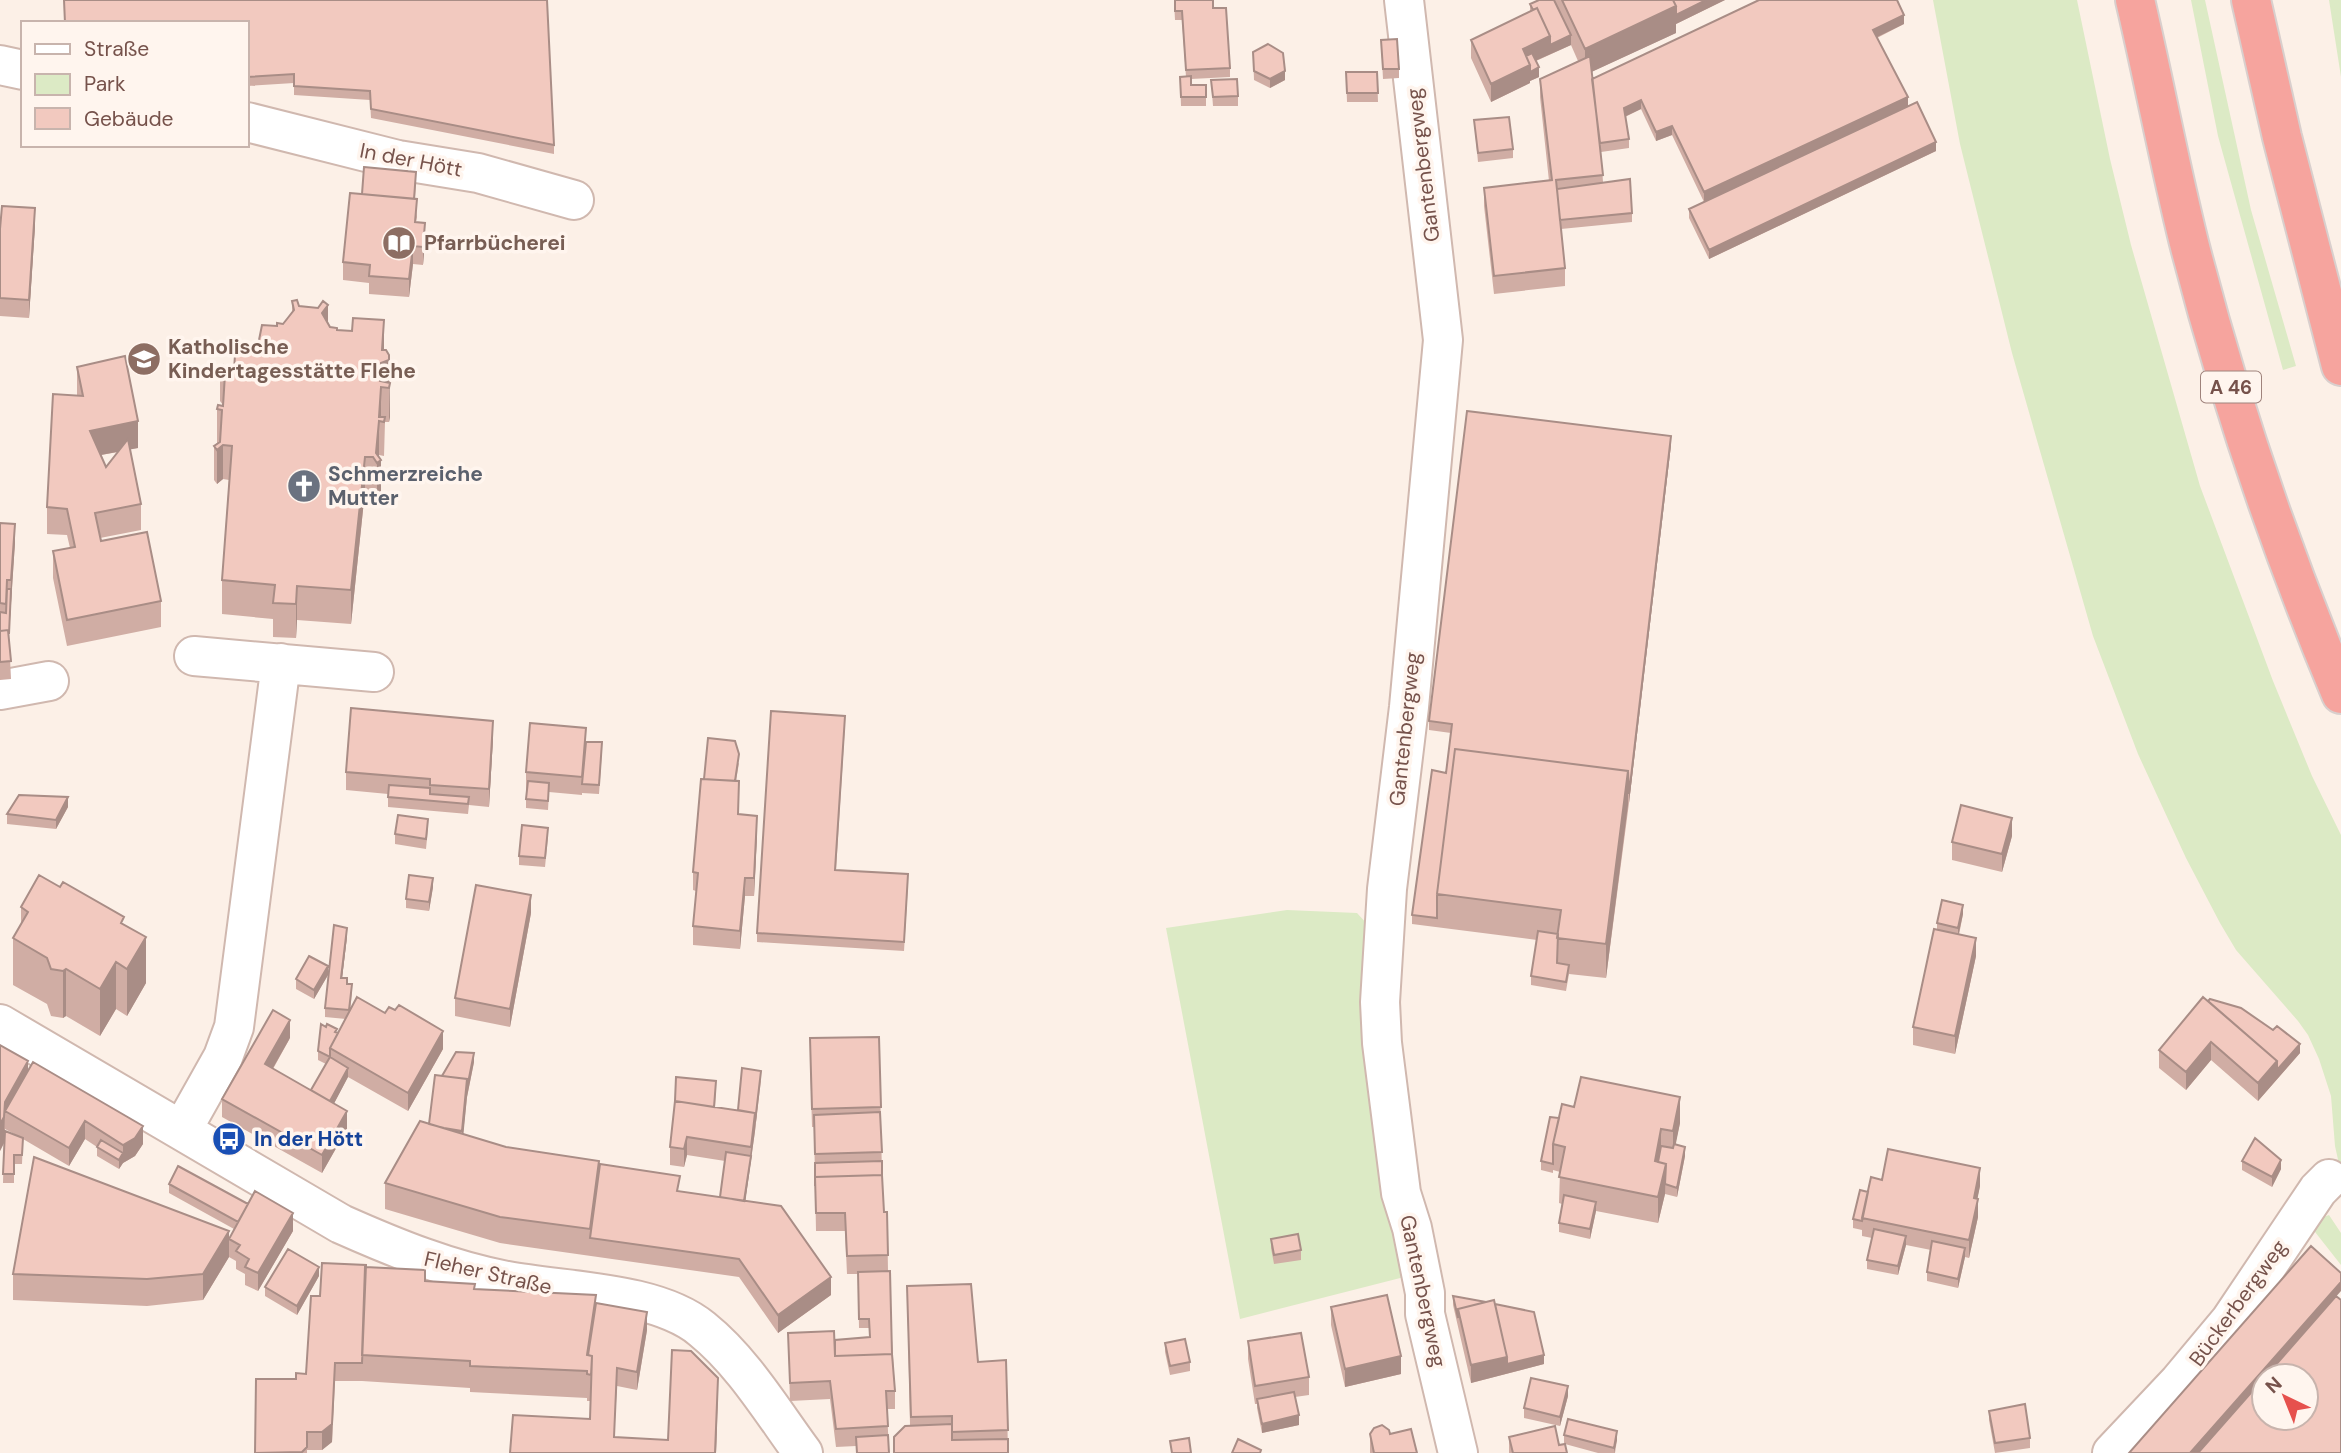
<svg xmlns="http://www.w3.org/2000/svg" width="2341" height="1453" viewBox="0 0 2341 1453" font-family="'DM Sans',sans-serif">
	<rect width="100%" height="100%" fill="#fcf0e7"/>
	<path fill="#dceac5" d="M1933 0H2077L2110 159 2131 245 2200 486 2273 681 2312 776 2341 835V1173L2335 1146 2331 1096 2319 1059 2308 1035 2298 1021 2236 950 2220 923 2186 858 2138 754 2093 636 2012 353 1960 144Z
		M2191 0H2205L2251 210 2296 366 2283 370 2218 136Z
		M2329 0H2341V77Z
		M1287 910 1357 913 1369 926 1412 1275 1240 1319 1166 928Z
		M2329 1215 2341 1233V1265L2308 1223Z"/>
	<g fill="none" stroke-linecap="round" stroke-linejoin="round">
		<g stroke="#d0b8af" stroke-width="42">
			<path id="street" d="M1404 0 1443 340 1409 707 1387 889 1380 1002 1382 1043 1401 1193 1412 1228 1425 1293V1314L1458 1453
				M0 65 23 70
				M247 122 398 160 478 173 574 200
				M194 656 374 672
				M0 690 49 681
				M0 1024 341 1224C395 1248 449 1270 507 1281 565 1292 656 1291 702 1329 743 1362 772 1411 803 1453
				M182 1130 223 1057 234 1027 281 663
				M2112 1453 2179 1382 2230 1321 2318 1190 2329 1179"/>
		</g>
		<g stroke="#d9cfcd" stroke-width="42">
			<path id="highway" d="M2135 0C2154 81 2169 162 2189 243 2228 396 2280 548 2341 694
				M2251 0 2282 137 2341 366"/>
		</g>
		<use href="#street" stroke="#fff" stroke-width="38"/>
		<use href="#highway" stroke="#f6a49e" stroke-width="38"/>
	</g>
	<path fill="#d0ada4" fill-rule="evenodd" d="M1174 0H1213V8L1230 68V77L1191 79V85H1206V106H1181L1180 77H1186L1182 20H1175Z
		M1539 0H1725L1676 24V33L1591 72 1592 79 1904 24 1877 38 1908 106 1936 151 1709 259 1689 218V209L1704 202 1672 135 1656 141 1641 109 1625 117 1629 139V148L1601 152 1603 182 1632 213V222L1561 229 1565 268V286L1494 294 1484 206V188L1549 181 1540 97V79L1578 61 1571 45 1536 61 1539 77 1530 81V83L1491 102 1471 58V40L1530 12V4Z
		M247 23 554 145V154L371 118 370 100 294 95V83L247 86Z
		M1381 40 1399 69V78L1383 79Z
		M1253 52 1285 80 1270 88 1254 80Z
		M1346 72H1377L1378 102H1347Z
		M1211 80 1238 96V106H1213Z
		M1474 120 1513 149V158L1478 162Z
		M416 181 415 199 417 217 416 222 425 241 423 265 413 264 409 297 369 294V283L343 280V262L362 194Z
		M35 226 29 318 0 316V229Z
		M292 301 328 322 330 327 384 350 389 355 390 417 389 422H385L384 456 379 455V457L381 494 377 497 373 491H365L351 624 297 620 296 638 273 637V619L222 614V580L229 480 223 479 217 484 214 480V446L217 443V409L223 405 220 401V367L234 370 257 350 277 326 283 324 292 313Z
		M77 367 138 448 130 449 141 504V530L100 538 101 541 161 601V627L67 646 53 578V551L70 548 67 535 47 534V507L77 396ZM118 452 106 467 101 455Z
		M1671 445 1629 803 1606 978 1569 974 1566 991 1531 985V976L1537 940 1412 924V915L1446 773 1451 733 1429 730V721Z
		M0 523 15 542 9 637 11 679 0 680Z
		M845 725 836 870 908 884 904 951 757 942V933Z
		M493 739 489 807 469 805 468 814 388 807V794L346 790V772Z
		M586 742 602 751 599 794 582 793V792V795L549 792 548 810 526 808V772Z
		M739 763 736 781 739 814 757 834 754 896H745L740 949 693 945V926L696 891 693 890V872L704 779Z
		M68 807 56 829 7 824V814Z
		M428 828 426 849 395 844V834Z
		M2012 836 2002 872 1952 860V842Z
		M548 837 545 867 519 865V856Z
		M433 887 429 911 406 908V899Z
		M21 907 124 924 146 983 127 1016 116 1009 100 1036 66 1016 63 1018 51 1016 47 1004 13 985V938L21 925Z
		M531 913 510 1027 455 1016V998Z
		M1963 914 1959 935 1976 956 1955 1054 1913 1045V1027L1937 930V923Z
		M347 937 342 978 352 993 350 1011 443 1049 408 1111 348 1077 334 1103 347 1129 322 1173 222 1117V1099L290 1038 273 1069 311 1090 326 1064 318 1060V1051L338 1033 346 1019 325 1017V1008Z
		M328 975 314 999 296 989V979Z
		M2208 1001 2300 1053 2258 1101 2211 1060 2186 1090 2159 1068V1050Z
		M879 1037 882 1175 884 1212H887L888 1271 895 1391V1409H887L889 1453H856V1446L836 1447 830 1399 790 1401 788 1333 835 1340 869 1337V1328H859L858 1274H847L845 1231H816L814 1127H812L810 1056Z
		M0 1045 28 1070 143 1144 135 1156 123 1163 119 1169 97 1156V1147L85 1139 69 1166 23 1139 22 1164H14V1183H3L4 1139V1143L0 1151ZM5 1129 18 1136 5 1131Z
		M474 1062 467 1097 463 1134 506 1147 599 1167 680 1192 720 1197 725 1161 687 1155 684 1167 670 1165V1147L716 1090 715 1107 738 1110 761 1080 755 1131 745 1201 831 1295 778 1333 739 1277 500 1243 385 1209V1183L429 1124 442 1076Z
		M1574 1107 1680 1123 1675 1145 1685 1156 1677 1197 1665 1194 1658 1223 1596 1211 1590 1239 1559 1232V1223L1562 1204 1559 1203 1560 1172 1553 1170V1173L1541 1170V1161L1559 1118Z
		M2242 1161 2281 1169 2272 1187 2242 1170Z
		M1882 1180 1980 1186 1977 1199 1978 1217 1969 1258 1965 1257 1958 1288 1927 1281V1272L1931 1250 1906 1245 1898 1275 1867 1269V1260L1872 1238 1862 1236V1230L1853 1228V1219L1868 1192Z
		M169 1184 293 1231 258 1291 245 1285V1274L236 1269V1261L229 1257 203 1300 147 1306 13 1300V1274L229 1239 234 1229 169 1193Z
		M1271 1239 1301 1250V1260L1274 1264 1271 1248Z
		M366 1267 425 1281 475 1289 596 1303 647 1330 637 1390 617 1386 614 1437 668 1440 718 1396 716 1453H510L590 1419 591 1401H587V1398L470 1392V1388L362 1381H335L332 1442 322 1450H307V1453H255L296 1379 306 1374 320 1296Z
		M319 1276 297 1315 265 1296V1287Z
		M907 1286 978 1362 1006 1360 1008 1453H894L910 1425Z
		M1453 1296 1495 1304 1544 1364 1471 1383 1453 1305Z
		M1331 1307 1401 1374 1345 1387 1331 1325Z
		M1248 1341 1309 1377V1395L1295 1397 1299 1425 1262 1433 1257 1408V1404H1255L1248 1359Z
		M1165 1343 1190 1362V1371L1170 1375 1165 1352Z
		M1568 1396 1560 1426 1524 1418V1408Z
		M1989 1411 2030 1438V1448L1995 1453 1989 1420Z
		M1370 1434H1390L1417 1453H1370Z
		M1564 1435 1617 1440 1615 1453H1598L1565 1444 1567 1453H1509V1437L1559 1445 1564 1444Z"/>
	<path fill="#a98d86" d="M1706 0H1725L1676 24V33L1585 75V49L1676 6Z
		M1904 15V24L1873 39V30Z
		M1571 35V45L1526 65 1523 49 1550 36Z
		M1530 65 1539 67V77L1530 81V83L1491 102V84Z
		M1285 71V80L1270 88V79Z
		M1908 97V106L1704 202V192Z
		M1641 100V109L1624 117V108Z
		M1672 126V135L1656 141V132Z
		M1936 142V151L1709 259V250Z
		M35 208V226L29 318V300Z
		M425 223V241L423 265V247Z
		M413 246V264L409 297V279Z
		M328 305V339L322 313Z
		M384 320V354L389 355 390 417 389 422V388L381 387V421H379V462L381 460V494L377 497V463L376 453Z
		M138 421V448L90 457V431Z
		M1671 436V445L1629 803V794Z
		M223 445V479L217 484V450Z
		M365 457V491L351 624V590Z
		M15 524V542L8 648 11 580Z
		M297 586V620L296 638V604Z
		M493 721V739L489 807V789Z
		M1628 771V805L1606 978V944Z
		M68 797V807L56 829V820Z
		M757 816V834L754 896V878Z
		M2012 818V836L2002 872V854Z
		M433 878V887L429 911V902Z
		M745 878V896L740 949V931Z
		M531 895V913L510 1027V1009Z
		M1963 905V914L1958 937V928Z
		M347 928V937L341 987V978Z
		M146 937V983L127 1016V969Z
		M1976 938V956L1955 1054V1036Z
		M116 962V1009L100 1036V989Z
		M328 966V975L314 999V990Z
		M66 969V1016L63 1018V971Z
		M290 1020V1038L265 1082V1064Z
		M443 1031V1049L408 1111V1093Z
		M2211 1042V1060L2186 1090V1072Z
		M2300 1044V1053L2258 1101V1083L2277 1061Z
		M474 1053V1062L467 1097 462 1149V1131L467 1079Z
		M28 1061V1088L5 1111 4 1143 0 1151V1124L5 1102Z
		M348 1068V1077L327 1117V1108Z
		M761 1071 755 1131 743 1219V1210Z
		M1680 1097V1123L1673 1158V1131Z
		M347 1111V1129L322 1173V1155Z
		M85 1121V1139L69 1166V1148Z
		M143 1126V1144L135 1156 123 1163V1145Z
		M1661 1129V1155L1655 1179V1161Z
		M687 1137V1155L684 1167V1149Z
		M1685 1147V1156L1677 1197V1188Z
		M123 1153V1163L119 1169V1160Z
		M2281 1160V1169L2272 1187V1177Z
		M1666 1164 1665 1194 1658 1223V1197Z
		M1980 1168V1186L1974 1216V1198Z
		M1978 1199V1217L1969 1258V1240Z
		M1596 1202V1211L1590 1239V1229Z
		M293 1213V1231L258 1291V1273Z
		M229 1231V1257L203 1300V1274Z
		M1906 1236V1245L1898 1275V1266Z
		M1965 1248V1257L1958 1288V1279Z
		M319 1267V1276L297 1315V1306Z
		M831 1277V1295L778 1333V1315Z
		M2341 1282V1291L2266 1376H2264V1378L2198 1453H2190Z
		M647 1312V1330L637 1390V1372Z
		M1544 1355V1364L1471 1383V1365L1507 1357Z
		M1401 1356V1374L1345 1387V1369Z
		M335 1363 332 1442 322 1450V1432Z
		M718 1378 716 1453H715Z
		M1568 1386V1396L1560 1426V1417Z
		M1299 1415V1425L1262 1433V1424Z
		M1617 1431V1440L1614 1453V1448Z"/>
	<path fill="#f2c9bf" stroke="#a98d86" stroke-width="2" d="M64 0H547L554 145 371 109 370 91 294 86V74L247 77V23H65Z
		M1175 0H1213V8H1226L1230 68 1186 70 1182 11H1175Z
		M1539 0H1554L1571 35 1550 45V36L1537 8 1533 10 1530 4Z
		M1562 0H1673L1676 6 1585 49Z
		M1673 0H1706L1676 15V6Z
		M1759 0H1897L1904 15 1873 30 1908 97 1704 192 1672 126 1656 132 1641 100 1624 108 1629 139 1600 143 1592 79Z
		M1537 8 1550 36 1523 49 1530 65 1491 84 1471 40Z
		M1397 39 1399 69H1383L1381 40Z
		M1268 44 1283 53 1285 71 1270 79 1254 71 1253 52Z
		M1532 53 1539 67 1530 72V65L1526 56Z
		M1590 56 1603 175 1556 180 1565 268 1494 276 1484 188 1552 180 1540 79Z
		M1346 72H1377L1378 93H1347Z
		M1191 76V85H1206V97H1181L1180 77Z
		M1237 79 1238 96 1213 97 1211 80Z
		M1917 102 1936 142 1709 250 1689 209Z
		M1509 117 1513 149 1478 153 1474 120Z
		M364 167 416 172 414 199 362 194Z
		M1630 179 1632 213 1560 220 1557 189Z
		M350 193 417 199 415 222 425 223 423 247 413 246 409 279 369 276 370 265 343 262Z
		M2 206 35 208 29 300 0 298V229Z
		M297 300 299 306 318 308 323 301 328 305 322 313 330 327 337 328V330L352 331 353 318 384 320 382 350H386L389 355V360L381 363 380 381 390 383 389 388 381 387 379 417H385L384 422 379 421 376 453 381 460 377 463 373 457H365L351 590 297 586 296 604 273 603 275 585 222 580 232 446 223 445 217 450 214 446 220 442 222 410 217 409 218 405 223 406 225 374 220 367 223 365 226 369 234 370 235 355 245 349 257 350 262 325 277 326V323L283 324 294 310 292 301Z
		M125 356 138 421 90 431 106 467 128 439 141 504 95 513 101 541 147 532 161 601 67 620 53 551 75 547 67 509 47 507 53 394 83 396 77 367Z
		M1467 411 1671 436 1629 794 1628 771 1455 749 1437 894V918L1412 915 1432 770 1446 773 1452 724 1429 721Z
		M0 523 15 524 11 580H7L6 604 0 603Z
		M7 589H11L9 634 8 630 0 631V612L6 613Z
		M8 630 11 661 0 662V631Z
		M351 708 493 721 489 789 430 785V779L346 772Z
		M771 711 845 716 835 870 908 874 904 942 757 933Z
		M530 723 586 728 582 777 526 772Z
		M708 738 735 741 739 754 735 781 704 779Z
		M586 742H602L599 785 582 784Z
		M1455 749 1628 771 1606 944 1557 938 1561 910 1437 894Z
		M701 779 739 781 738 814 757 816 754 878H745L740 931 693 926 698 873 693 872Z
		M528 781 549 783 548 801 526 799Z
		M389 785 430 788V794L469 797 468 804 388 797Z
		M19 795 68 797 56 820 7 814Z
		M1961 805 2012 818 2002 854 1952 842Z
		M398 815 428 819 426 839 395 834Z
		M522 825 548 828 545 858 519 856Z
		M39 875 60 887 63 882 124 917 121 923 146 937 127 969 116 962 100 989 66 969 63 971 51 969 47 958 13 938 28 912 21 907Z
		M409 875 433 878 429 902 406 899Z
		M476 885 531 895 510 1009 455 998Z
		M1942 900 1963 905 1958 928 1937 923Z
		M334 925 347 928 341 978H347V984H352L349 1010 325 1008Z
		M1934 929 1976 938 1955 1036 1913 1027Z
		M1538 931 1558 934 1557 963 1569 965 1566 982 1531 976Z
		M309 956 328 966 314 990 296 979Z
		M357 997 385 1013 389 1007 395 1010 399 1005 443 1031 408 1093 330 1048Z
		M2203 997 2277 1061 2258 1083 2211 1042 2186 1072 2159 1050Z
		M2210 999 2241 1008 2273 1030 2277 1026 2300 1044 2277 1070V1061L2208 1001Z
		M273 1010 290 1020 265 1064 347 1111 322 1155 222 1099Z
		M321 1024 326 1027 327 1024 337 1029 335 1032 338 1033 330 1048V1057L318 1051Z
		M879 1037 881 1107 812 1109 810 1038Z
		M0 1045 28 1061 5 1102 4 1117 0 1124Z
		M456 1052 474 1053 467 1088V1079L442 1076Z
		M330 1057 348 1068 330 1101 311 1090Z
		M33 1062 143 1126 135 1138 123 1145 85 1121 69 1148 5 1111Z
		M742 1068 761 1071 755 1122V1113L738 1110Z
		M435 1075 467 1079 462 1131 444 1128 429 1124Z
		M676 1077 716 1081 714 1107 675 1101Z
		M1581 1077 1680 1097 1673 1131 1661 1129 1655 1161 1666 1164 1658 1197 1559 1177 1565 1147 1553 1144 1562 1104 1574 1107Z
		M675 1101 755 1113 751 1147 687 1137 684 1149 670 1147Z
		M880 1112 882 1152 815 1154 814 1115Z
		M1550 1117 1559 1118 1553 1144V1164L1541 1161Z
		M420 1121 506 1147 599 1161 590 1229 500 1217 385 1183Z
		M5 1131 23 1138 22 1155H14V1174H3Z
		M2255 1138 2281 1160 2272 1177 2242 1161Z
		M101 1140 123 1153 119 1160 97 1147Z
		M1674 1144 1685 1147 1677 1188 1665 1184 1666 1164 1658 1162 1661 1146 1673 1148Z
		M1888 1149 1980 1168 1974 1198 1978 1199 1969 1240 1862 1218 1871 1177 1882 1180Z
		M726 1152 751 1156 744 1201 720 1197Z
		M34 1157 229 1231 203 1274 147 1279 13 1274Z
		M882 1161V1175L815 1177V1186V1163Z
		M600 1164 680 1176 677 1191 781 1206 831 1277 778 1315 739 1259 590 1238Z
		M178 1166 248 1204 238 1222 169 1184Z
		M882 1175 884 1212H887L888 1255 847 1256 845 1213H816L815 1177Z
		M1860 1190 1868 1192 1862 1221 1853 1219Z
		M255 1191 293 1213 258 1273 245 1267 249 1259 236 1251 240 1245 229 1239Z
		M1564 1195 1596 1202 1590 1229 1559 1223Z
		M1874 1229 1906 1236 1898 1266 1867 1260Z
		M1298 1234 1301 1250 1274 1255 1271 1239Z
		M1932 1241 1965 1248 1958 1279 1927 1272Z
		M2311 1246 2341 1273V1282L2190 1453H2129Z
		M288 1249 319 1267 297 1306 265 1287Z
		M322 1263 366 1265 362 1363H335L332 1424 322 1432H307V1447L302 1452 255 1453 256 1379H296V1373L306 1374 311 1296H320Z
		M365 1267 425 1270V1281L475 1284 474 1289 596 1295 587 1355 592 1356 591 1375 587 1374V1371L470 1366V1361L362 1355Z
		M890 1271 892 1354 835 1356V1340L870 1337 869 1319H859L858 1272Z
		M971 1284 978 1362 1006 1360 1008 1430 952 1432V1416L911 1417 907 1286Z
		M1387 1295 1401 1356 1345 1369 1331 1307Z
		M1453 1296 1486 1302 1458 1309V1318Z
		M2336 1296 2341 1300V1453H2198L2264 1378V1418H2306V1376H2266Z
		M1494 1300 1507 1357 1471 1365 1458 1309Z
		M596 1303 647 1312 637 1372 617 1368 614 1437 668 1440 672 1350 691 1351 718 1378 715 1453H510L513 1415 590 1419 592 1356 588 1355Z
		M1495 1304 1534 1312 1544 1355 1507 1364V1357Z
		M834 1331 835 1356 892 1354 895 1391H886L888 1426 836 1429 830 1381 790 1383 788 1333Z
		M1301 1333 1309 1377 1255 1386 1248 1341Z
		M1185 1339 1190 1362 1170 1366 1165 1343Z
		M1531 1378 1568 1386 1560 1417 1524 1408Z
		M1294 1392 1299 1415 1262 1424 1257 1399Z
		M2025 1404 2030 1438 1995 1443 1989 1411Z
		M1568 1419 1617 1431 1614 1448 1564 1435Z
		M952 1424V1440L1008 1439V1453H894V1437L905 1426Z
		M1382 1425 1389 1430 1390 1434 1411 1429 1417 1453H1374L1370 1434 1374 1428Z
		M1555 1426 1559 1445 1565 1444 1567 1453H1513L1509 1437Z
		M888 1435 889 1453H857L856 1437Z
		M1189 1438 1191 1453H1172L1170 1441Z
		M1238 1439 1261 1450 1260 1453H1232Z"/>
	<defs>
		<g id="library-disc" transform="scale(1.75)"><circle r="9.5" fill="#8d6e63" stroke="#fff5ee"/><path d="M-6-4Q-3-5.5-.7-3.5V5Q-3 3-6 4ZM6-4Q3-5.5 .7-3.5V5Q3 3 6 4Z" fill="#fff"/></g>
		<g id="school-disc" transform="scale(1.75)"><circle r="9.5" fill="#8d6e63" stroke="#fff5ee"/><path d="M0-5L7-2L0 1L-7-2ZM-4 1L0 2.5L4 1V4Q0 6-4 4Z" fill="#fff"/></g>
		<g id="church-disc" transform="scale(1.75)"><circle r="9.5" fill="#6b7280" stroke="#fff5ee"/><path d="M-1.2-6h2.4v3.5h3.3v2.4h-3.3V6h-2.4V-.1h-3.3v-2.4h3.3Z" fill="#fff"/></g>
		<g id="bus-disc" transform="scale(1.75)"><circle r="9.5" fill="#1a4fb4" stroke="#fff5ee"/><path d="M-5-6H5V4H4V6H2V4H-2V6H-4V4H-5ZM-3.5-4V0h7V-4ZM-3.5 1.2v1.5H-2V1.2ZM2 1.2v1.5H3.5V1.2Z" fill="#fff"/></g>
	</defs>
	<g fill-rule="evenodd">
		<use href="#library-disc" x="399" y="243"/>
		<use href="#school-disc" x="144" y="359"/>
		<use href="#church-disc" x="304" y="486"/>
		<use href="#bus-disc" x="229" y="1139"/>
	</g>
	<g text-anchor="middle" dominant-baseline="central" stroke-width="7" stroke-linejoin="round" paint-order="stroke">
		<rect fill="#fff5ee" stroke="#9f837c" stroke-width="2" x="2201" y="371.5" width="60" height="31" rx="5"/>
		<g font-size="19" font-weight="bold" fill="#76524b">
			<text x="2231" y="387">A 46</text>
		</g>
		<g font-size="21" fill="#76524b" stroke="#fff5ee">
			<text transform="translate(411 160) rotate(11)">In der Hött</text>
			<text transform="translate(1423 165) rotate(-97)">Gantenbergweg</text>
			<text transform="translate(1405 729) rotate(-84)">Gantenbergweg</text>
			<text transform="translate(488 1273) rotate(13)">Fleher Straße</text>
			<text transform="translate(1423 1291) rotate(78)">Gantenbergweg</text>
			<text transform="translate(2238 1303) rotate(-54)">Bückerbergweg</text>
		</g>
		<g font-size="21" font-weight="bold" fill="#785e54" stroke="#fff5ee" text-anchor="start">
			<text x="424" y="243">Pfarrbücherei</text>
			<text x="168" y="347">Katholische<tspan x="168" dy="24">Kindertagesstätte Flehe</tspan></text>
		</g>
		<g font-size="21" font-weight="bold" fill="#5b616d" stroke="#fff5ee" text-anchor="start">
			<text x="328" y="474">Schmerzreiche<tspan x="328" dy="24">Mutter</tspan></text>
		</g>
		<g font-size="21" font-weight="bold" fill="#164399" stroke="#fff5ee" text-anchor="start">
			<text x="254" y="1139">In der Hött</text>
		</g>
	</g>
	<rect x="21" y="21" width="228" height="126" fill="#fff5ee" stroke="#c8b4ad" stroke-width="2"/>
	<rect x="35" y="44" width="35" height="10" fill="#ffffff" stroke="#c8b4ad" stroke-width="2"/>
	<text x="84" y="56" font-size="21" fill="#76524b">Straße</text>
	<rect x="35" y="74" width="35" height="21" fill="#dceac5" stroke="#c8b4ad" stroke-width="2"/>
	<text x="84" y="91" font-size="21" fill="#76524b">Park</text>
	<rect x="35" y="108" width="35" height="21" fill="#f2c9bf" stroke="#c8b4ad" stroke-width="2"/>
	<text x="84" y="126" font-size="21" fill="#76524b">Gebäude</text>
	<g transform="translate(2285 1397) rotate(317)"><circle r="33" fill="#fff5ee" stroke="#c8b4ad" stroke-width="2"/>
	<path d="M0-5L12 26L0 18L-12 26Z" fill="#e6514d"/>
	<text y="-10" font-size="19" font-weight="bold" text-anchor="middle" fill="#76524b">N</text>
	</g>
</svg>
